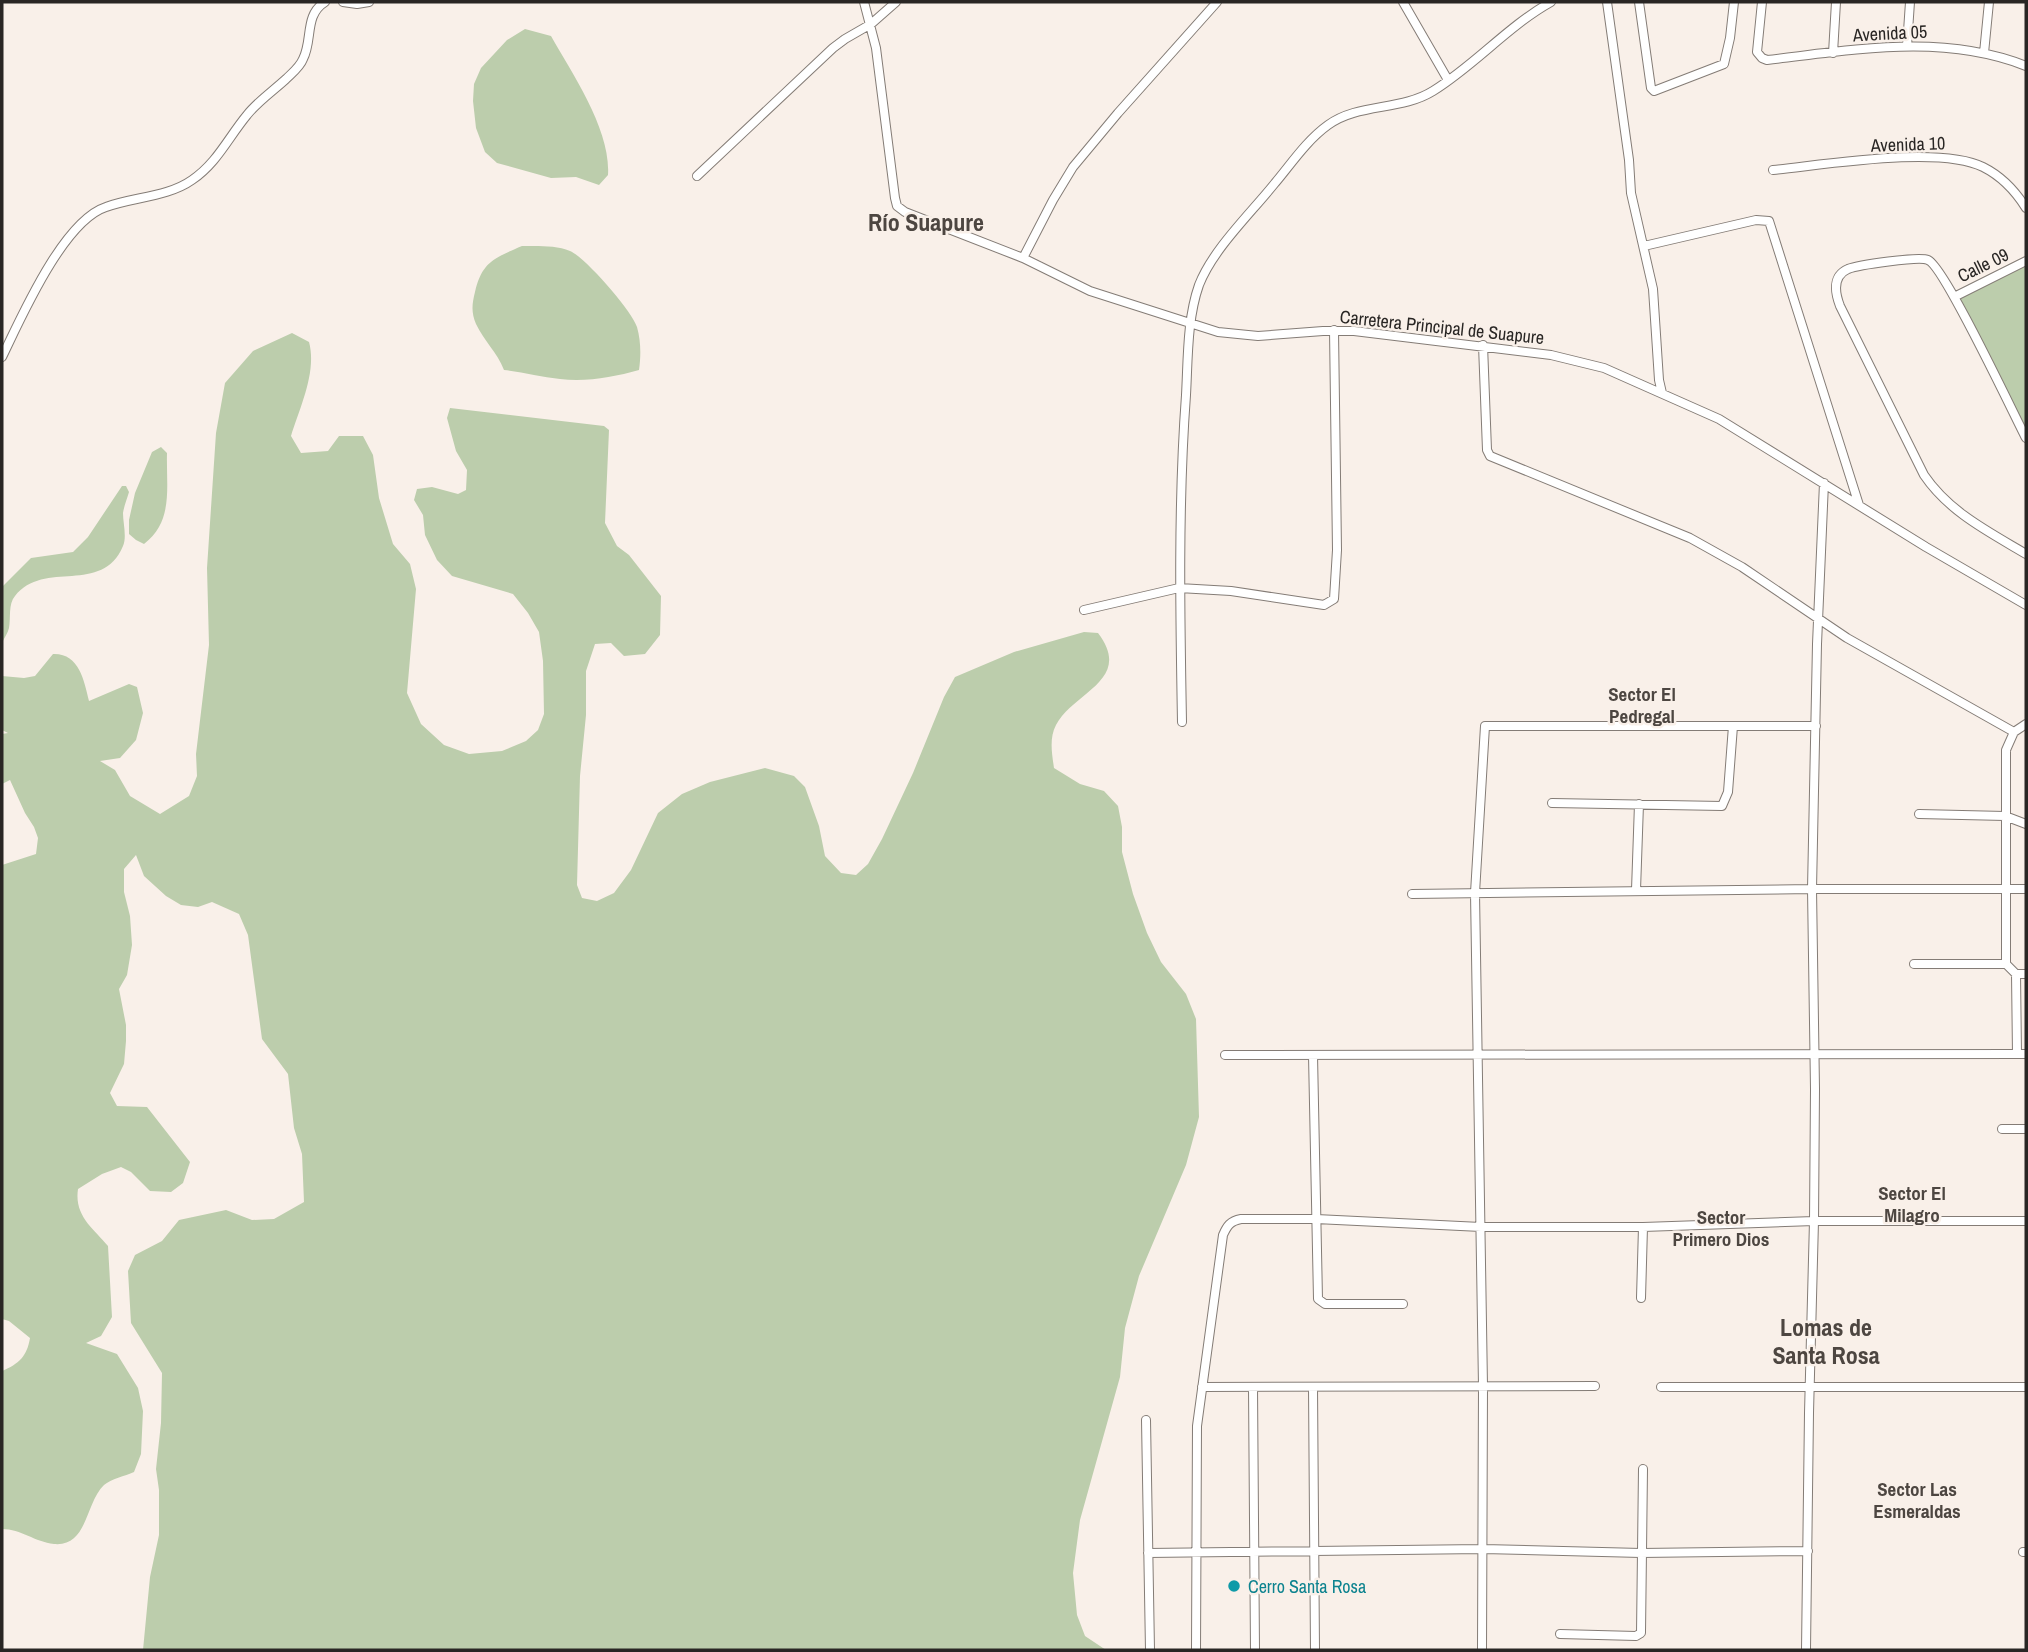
<svg xmlns="http://www.w3.org/2000/svg" width="2028" height="1652" viewBox="0 0 2028 1652" font-family="'Archivo Narrow',sans-serif">
	<rect width="100%" height="100%" fill="#f9f0e9"/>
	<path fill="#bccdac" d="M525 29 551 36C573 75 611 130 608 175L599 185 576 177 551 178 497 163 485 152 476 128 473 101 474 84 481 68 507 40Z
		M522 246C537 246 556 245 570 251 585 257 632 311 637 327 641 341 641 356 639 370 614 377 587 382 560 379 541 377 523 372 504 370 497 352 484 341 476 324 471 312 472 304 475 292 482 262 494 258 522 246Z
		M2026 261V438L1954 297Z
		M292 333 309 342C317 372 300 407 291 436L301 453 328 451 339 436H363L373 455 379 498 393 544 410 564 416 589 407 693 421 724 444 745 469 754 502 751 526 741 538 730 544 714 543 661 539 632 528 613 513 594 452 576 437 560 425 535 423 515 414 500 417 489 432 487 458 494 466 490 467 470 456 451 447 418 450 408 604 426 609 430 605 523 617 546 629 555 661 596 660 635 645 654 624 656 611 643 595 644 586 671V715L580 776 577 885 582 898 597 901 614 893 631 870 658 813 682 794 710 782 765 768 794 776 805 787 819 826 825 856 841 873 856 875 868 864 882 839 913 773 944 697 955 677 1014 652 1084 632 1098 633C1134 680 1073 692 1056 725 1049 738 1052 754 1054 768L1080 784 1104 791 1118 806 1122 827V852L1133 894 1147 933 1161 962 1186 994 1196 1019 1199 1117 1186 1165 1139 1276 1125 1328 1120 1377 1080 1520 1073 1573 1077 1615 1085 1636 1106 1650H143L150 1577 159 1535V1490L156 1469 161 1423 162 1373 131 1323 128 1271 135 1255 162 1241 179 1220 226 1210 252 1220 274 1219 304 1202 302 1154 294 1128 288 1074 262 1039 248 935 239 914 212 902 198 907 181 905 166 896 144 876 136 855 124 869V892L130 916 132 945 127 975 119 989 126 1025V1041L124 1064 110 1093 117 1106 147 1107 190 1162 183 1183 171 1192 150 1191 131 1172 121 1167 102 1174 78 1189C74 1216 93 1228 108 1246L112 1317 101 1336 86 1343 117 1354 138 1388 143 1411 141 1454 134 1472C125 1476 111 1479 104 1485 85 1503 88 1547 54 1544 35 1542 21 1529 2 1529V1371C19 1364 27 1356 30 1338L9 1321 2 1319V865L36 854 38 838 34 827 25 813 10 780 2 784V734L8 733 2 730V676L24 678 35 676 53 654C79 653 84 680 89 701L129 684 137 687 143 713 136 740 120 758 100 761 115 770 130 796 160 814 189 796 197 776 196 754 209 645 207 568 216 433 225 383 253 351Z
		M161 447 167 453C166 487 174 521 144 544L136 540 129 534V520L135 493 152 452Z
		M122 486H126L129 492C127 499 124 506 123 513 123 523 127 537 123 546 102 596 44 559 15 596 8 604 11 618 9 628 8 633 4 638 2 643V587L31 558 73 552 88 537Z"/>
	<g fill="none" stroke-linecap="round" stroke-linejoin="round">
		<g stroke="#847c76" stroke-width="10">
			<path id="street" d="M343 2 357 4 369 2
				M864 2 876 48 895 198 897 206 905 212 1023 258 1090 291 1218 332 1258 336 1323 331H1354L1551 355 1604 368 1719 419 1926 547 2026 605
				M1403 2 1448 80
				M1607 2 1629 160 1631 193 1653 289 1659 380 1662 393
				M1639 2 1651 88 1654 91 1724 64 1730 38 1734 2
				M1762 2 1757 52 1762 58 1767 60C1854 50 1942 33 2026 66
				M1907 46 1910 2
				M1833 53 1836 2
				M1984 53 1989 2
				M1773 170C1823 165 1940 145 1983 167 2001 176 2016 192 2026 208
				M697 176 833 48 845 39 871 24 896 2
				M1644 246 1756 220 1769 221 1859 505
				M1023 258 1053 200 1073 167 1118 113 1217 2
				M1954 297 2026 261
				M1483 345 1487 450 1490 456 1690 538 1742 567 1847 638 2014 732
				M2 357C21 318 63 221 106 207 133 197 168 197 192 180 217 163 228 138 247 115 258 101 273 91 286 79 292 73 300 67 303 59 313 40 304 15 325 2
				M2026 438C2013 413 1944 266 1928 260 1919 256 1858 265 1848 269 1832 276 1835 293 1840 306L1924 475C1949 512 1989 532 2026 554
				M1084 610 1179 588 1231 591 1324 605 1334 599 1337 550 1334 330
				M1182 722C1180 613 1178 504 1186 395 1188 359 1187 319 1199 285 1213 249 1251 213 1275 183 1291 164 1307 140 1328 125 1358 103 1401 111 1433 91 1475 65 1508 26 1551 2
				M1552 803 1722 806 1728 792 1733 726
				M1919 814 2005 816 2026 824
				M1636 890 1639 804
				M1412 894 1812 889H2026
				M1914 964H2006L2016 974H2026
				M2006 964V750L2014 732 2026 724
				M2016 974 2017 1054
				M1225 1055 2026 1054
				M1313 1055 1318 1299 1325 1304H1403
				M2002 1129H2026
				M1641 1298 1643 1227
				M1202 1387 1595 1386
				M1253 1387 1255 1650
				M1313 1387 1315 1650
				M1661 1387H2026
				M1146 1420 1150 1650
				M2023 1552H2026
				M1148 1553 1483 1549 1641 1553 1808 1551
				M1560 1634 1636 1636 1641 1633 1643 1469
				M1196 1650 1197 1426 1223 1235C1227 1226 1230 1221 1241 1219H1316L1481 1227H1643L1814 1221H2026
				M1482 1650 1483 1386 1475 893 1485 726H1816
				M1806 1650 1809 1413 1814 1221 1815 1089 1812 889 1817 644 1824 483"/>
		</g>
		<use href="#street" stroke="#fff" stroke-width="8"/>
	</g>
	<circle fill="#0f9aa8" stroke="#f9f0e9" stroke-width="2.5" cx="1234" cy="1586" r="7"/>
	<g text-anchor="middle" dominant-baseline="central" stroke-width="5" stroke-linejoin="round" paint-order="stroke">
		<g font-size="18" fill="#292624" stroke="#f9f0e9">
			<text transform="translate(1890 33) rotate(-3)">Avenida 05</text>
			<text transform="translate(1908 144) rotate(-2)">Avenida 10</text>
			<text transform="translate(1983 265) rotate(-26)">Calle 09</text>
			<text transform="translate(1442 327) rotate(6)">Carretera Principal de Suapure</text>
		</g>
		<g font-size="18" fill="#0d838f" stroke="#f9f0e9" text-anchor="start">
			<text x="1248" y="1586">Cerro Santa Rosa</text>
		</g>
		<g font-size="19" font-weight="bold" fill="#4d4641" stroke="#f9f0e9">
			<text x="1642" y="694">Sector El<tspan x="1642" dy="22">Pedregal</tspan></text>
			<text x="1912" y="1193">Sector El<tspan x="1912" dy="22">Milagro</tspan></text>
			<text x="1721" y="1217">Sector<tspan x="1721" dy="22">Primero Dios</tspan></text>
			<text x="1917" y="1489">Sector Las<tspan x="1917" dy="22">Esmeraldas</tspan></text>
		</g>
		<g font-size="24" font-weight="bold" fill="#4d4641" stroke="#f9f0e9">
			<text x="926" y="222">Río Suapure</text>
			<text x="1826" y="1327">Lomas de<tspan x="1826" dy="28">Santa Rosa</tspan></text>
		</g>
	</g>
	<rect width="2028" height="1652" fill="none" stroke="#292624" stroke-width="7"/>
</svg>
